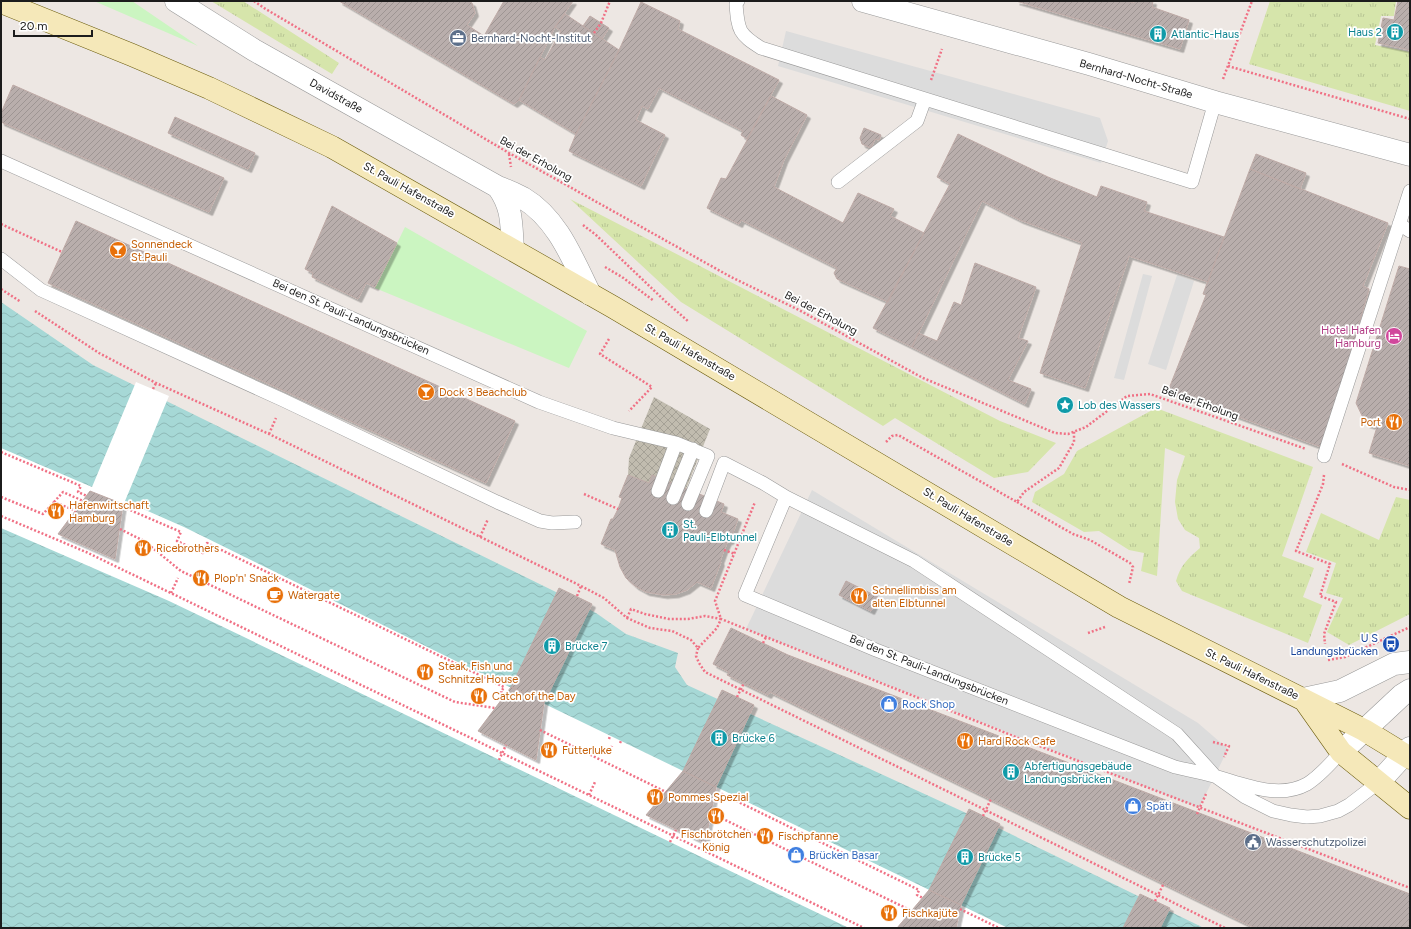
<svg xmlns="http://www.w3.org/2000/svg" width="1411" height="929" viewBox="0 0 1411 929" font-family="Figtree,sans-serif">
	<defs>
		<pattern id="construction-cross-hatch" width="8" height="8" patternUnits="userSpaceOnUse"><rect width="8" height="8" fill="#c1bcaf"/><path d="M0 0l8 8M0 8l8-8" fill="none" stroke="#a5a196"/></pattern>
		<pattern id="grass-tufts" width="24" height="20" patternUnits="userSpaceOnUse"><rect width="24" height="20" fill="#d6e5ab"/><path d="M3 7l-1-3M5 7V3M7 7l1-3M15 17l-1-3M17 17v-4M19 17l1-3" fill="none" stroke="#b7c493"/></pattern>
		<pattern id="water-waves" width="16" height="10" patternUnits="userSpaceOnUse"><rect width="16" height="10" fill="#a6d8d6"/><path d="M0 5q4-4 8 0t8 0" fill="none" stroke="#8eb9b7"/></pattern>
		<pattern id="building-hatch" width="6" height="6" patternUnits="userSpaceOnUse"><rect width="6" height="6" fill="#b9aeac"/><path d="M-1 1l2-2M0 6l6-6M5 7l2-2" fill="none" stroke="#9e9593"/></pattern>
		<filter id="shadow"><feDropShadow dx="3.5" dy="3.5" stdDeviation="0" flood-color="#0004"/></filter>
	</defs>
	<rect width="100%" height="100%" fill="#ede7e3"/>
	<path fill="url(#construction-cross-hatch)" d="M654 397 710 429 686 489 652 475 649 483 628 475 629 458Z"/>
	<path fill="url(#grass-tufts)" d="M211 1H243L339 63 332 74Z
		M1270 1H1396L1394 16H1381L1375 45 1410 52V111L1249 64Z
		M570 199 1000 421 1056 443 1028 472 994 478 895 418 883 426 681 302Z
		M1156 408 1313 467 1282 556 1314 568 1303 597 1322 605 1308 643 1182 591 1176 581C1180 566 1188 558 1200 548L1199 538 1185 530 1178 519 1175 502 1177 480 1185 456 1165 448 1157 576 1141 571 1144 553 1129 550 1099 531 1084 532 1032 502 1035 492 1064 474 1077 451Z
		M1396 497 1410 500V614L1349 645 1327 632 1343 598 1326 593 1336 563 1306 552 1321 513 1379 540Z"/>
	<path fill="#cbf5c1" d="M94 1H132L198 46Z
		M405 227 587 331 569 368 375 288Z"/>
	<path fill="#dcdcdc" d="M786 31 1100 118 1108 141 1101 163 778 66Z
		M1143 274 1152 276 1124 380 1114 378Z
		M1177 275 1194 281 1166 370 1148 364Z
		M812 490 1198 723 1228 749 1199 808 746 629Z"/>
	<path fill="url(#water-waves)" d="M1 302 93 365 560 594 596 613 626 634 678 653 675 667 687 685 990 824 1204 928H1Z"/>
	<path fill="#fff" d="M136 382 169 396 125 501 184 527 468 667 1008 928H849L169 601 1 528V448L92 487Z"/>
	<path fill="url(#building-hatch)" stroke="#beaaa6" filter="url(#shadow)" d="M339 1H468L472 3 475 13 467 25 484 36 504 1H573L555 27 519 100 514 104Z
		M1016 1H1127L1134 3 1135 1H1153L1152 7 1189 20 1180 49Z
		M1398 1H1410V50L1378 43 1383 18 1394 20Z
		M641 2 680 21 678 29 779 80 747 139 741 135 743 131 659 88 648 109 642 106 636 120 665 135 641 186 569 151 576 134 619 50Z
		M565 14 619 50 576 134 519 100 540 57 545 60 561 31 555 27Z
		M590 16 609 28 602 39 583 26Z
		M13 85 224 178 209 212 1 122V113Z
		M771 96 807 115 784 160 774 187 843 223 858 193 894 209 890 216 924 233 888 302 837 279 834 273 837 268 741 220 739 224 707 208 721 178 726 179Z
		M175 117 255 153 248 169 168 133Z
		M864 128 881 135 879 140 875 139 871 148 862 144 860 138Z
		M958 134 1048 177 1097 197 1101 186 1147 202 1144 211 1224 237 1208 282 1129 256 1085 388 1040 373 1082 243 1020 220 982 201 912 347 873 328 950 184 937 177Z
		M1256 154 1306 173 1300 189 1250 169Z
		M1250 169 1388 223 1363 286 1369 289 1324 448 1168 391 1206 295 1203 294Z
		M332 206 397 243 375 287 366 283 358 299 312 277 313 273 305 269Z
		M76 221 515 421 486 483 48 283Z
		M975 263 1036 287 1018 338 1028 341 1008 380 1031 389 1025 404 912 347 918 333 937 341 954 302 961 305Z
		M1399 266 1410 269V466L1369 453 1377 427 1366 424 1356 403Z
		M628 475 649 483 652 475 724 504 721 512 738 519 730 541H728L724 550 720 561 721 562 711 588 697 582 687 590 676 594 664 595 646 592 635 586 626 578 620 567 615 550 601 544 611 519H613L618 509 622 498 619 497Z
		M90 491 123 504 115 559 58 534Z
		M846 581 878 597 871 611 839 595Z
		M559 588 592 604 544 703 511 687Z
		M731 628 788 655 1410 894V928H1255L770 692 768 695 727 675 729 672 713 664Z
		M511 687 544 703 536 760 478 731Z
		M722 690 754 705 716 787 683 771Z
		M683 771 716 787 705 843 646 815Z
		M969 809 1000 824 961 905 929 890Z
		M929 890 961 905 956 928H897Z
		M1140 894 1170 908 1160 928H1123Z"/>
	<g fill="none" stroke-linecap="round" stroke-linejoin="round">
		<g stroke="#999" stroke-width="14">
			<path id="service" d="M738 1 736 4C738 31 739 34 761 48L1192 182 1215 102
				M1 161 539 402 613 428 676 443 708 456 688 504
				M838 182 917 121 925 99
				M1399 224 1410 231
				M1 259 41 290 283 400 497 502 540 521 552 523 575 522
				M1324 456 1410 191
				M658 491 676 443
				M786 497 745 595 876 650 1175 767C1188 770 1201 772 1214 776 1243 784 1278 800 1307 784 1320 776 1331 763 1341 752
				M673 498 693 449
				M706 511 724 463 763 483 786 497 914 561 1177 734 1215 776 1245 797 1273 811 1291 815 1307 817 1320 816 1338 811 1349 805 1379 782"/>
		</g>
		<g stroke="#999" stroke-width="23">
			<path id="minor" d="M176 1 254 50 498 187C506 190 515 194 523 198 558 219 573 260 590 294
				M863 1 1089 64 1215 102 1410 155
				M498 187C513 208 511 224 513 249"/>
		</g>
		<g stroke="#999" stroke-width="23">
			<path id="tertiary" d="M1303 699 1340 691 1394 664 1410 662
				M1341 752 1402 695 1410 690
				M1379 782 1410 748"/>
		</g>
		<g stroke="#6b5c0c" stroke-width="23">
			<path id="secondary" d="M1 2 132 55 209 88 332 147 613 307 1119 607 1364 730 1410 758
				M1305 701 1341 752 1410 808"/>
		</g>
		<path stroke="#f07185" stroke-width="2.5" stroke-dasharray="2 2" stroke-linecap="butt" d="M254 1 264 8 509 153 731 277 799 310 923 378 1055 433 1068 434 1086 427 1127 396 1150 394 1306 449
			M594 33 601 23 610 1
			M1228 66 1410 119
			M1223 79 1252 1
			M931 80 942 49
			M509 154 511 167
			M1 224 62 252
			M583 225 596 235 665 301 689 322
			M605 267 622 277 654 301
			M1 289 21 302
			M35 311 99 353 156 383 269 434 581 586 604 598 627 618 650 628 672 631 691 640 698 648 717 628 721 619 1021 739 1410 888
			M609 339 600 354 652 387 629 411
			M153 389 156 383
			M269 434 276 418
			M886 442 892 436 898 435 1017 502 1024 492 1059 468 1074 442V431
			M1 452 81 486 78 492 87 496
			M1342 464 1394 487 1410 490
			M1324 475 1323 484 1296 551 1330 564 1320 596 1336 602 1324 634 1325 644
			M584 494 618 509
			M1 497 43 514 54 502 76 511
			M54 502 63 492 83 501
			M1017 502 1073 534 1090 540 1130 563 1133 567 1129 584
			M123 507 181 532 177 541 203 553 207 543 504 687 501 692 506 695
			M1 516 86 552 864 928
			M120 529 144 541 181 571 455 702 495 708
			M480 537 488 519
			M724 550 735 554
			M171 593 178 578
			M577 596 581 586
			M627 618 631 609 645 614 669 619H688L705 616 721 619 715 601 755 502
			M1088 633 1105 627
			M763 643 766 637
			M698 648 696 656 699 663 705 672 1225 928
			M1328 660 1345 657 1410 627
			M498 696 503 698
			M737 697 744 683
			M540 730 666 792
			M609 739 610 736
			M1213 742 1229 746 1224 757
			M620 743 621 741
			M1018 745 1021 739
			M609 754 612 746
			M499 760 506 745
			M589 795 595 782
			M714 796 720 799 722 794 919 890 917 895 923 898
			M713 799 717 802
			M711 813 912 911
			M1197 814 1206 794
			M983 816 991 799
			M670 842 676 830
			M1155 901 1164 883
			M960 909 999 928"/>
		<use href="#service" stroke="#fff" stroke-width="13"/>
		<use href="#minor" stroke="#fff" stroke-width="22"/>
		<use href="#tertiary" stroke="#fff" stroke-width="22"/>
		<use href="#secondary" stroke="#f5e8b9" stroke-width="22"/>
	</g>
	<defs>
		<g id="building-disc" transform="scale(0.9)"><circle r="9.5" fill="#0f9aa8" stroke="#fff"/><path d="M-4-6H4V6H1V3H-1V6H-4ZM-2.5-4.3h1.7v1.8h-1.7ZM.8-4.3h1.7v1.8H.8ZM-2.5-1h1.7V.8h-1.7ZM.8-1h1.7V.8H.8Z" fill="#fff"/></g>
		<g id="office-disc" transform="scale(0.9)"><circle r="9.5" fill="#5c6f8a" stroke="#fff"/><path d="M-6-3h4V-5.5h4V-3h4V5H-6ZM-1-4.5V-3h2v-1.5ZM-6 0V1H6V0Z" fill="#fff"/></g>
		<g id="bar-disc" transform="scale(0.9)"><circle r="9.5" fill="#e8710a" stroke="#fff"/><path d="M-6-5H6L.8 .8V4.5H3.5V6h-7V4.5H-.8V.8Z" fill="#fff"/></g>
		<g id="hotel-disc" transform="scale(0.9)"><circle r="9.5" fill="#d1479c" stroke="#fff"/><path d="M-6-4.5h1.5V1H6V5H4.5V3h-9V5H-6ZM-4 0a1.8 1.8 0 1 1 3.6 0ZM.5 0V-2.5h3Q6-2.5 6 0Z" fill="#fff"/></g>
		<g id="sight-disc" transform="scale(0.9)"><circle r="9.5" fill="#0f9aa8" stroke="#fff"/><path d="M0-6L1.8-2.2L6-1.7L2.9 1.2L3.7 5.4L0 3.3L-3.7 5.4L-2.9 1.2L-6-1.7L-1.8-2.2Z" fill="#fff"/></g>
		<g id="restaurant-disc" transform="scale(0.9)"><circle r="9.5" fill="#e8710a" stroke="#fff"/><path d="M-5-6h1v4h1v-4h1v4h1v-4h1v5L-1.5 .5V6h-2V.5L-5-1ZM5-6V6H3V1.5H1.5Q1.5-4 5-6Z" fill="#fff"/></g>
		<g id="cafe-disc" transform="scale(0.9)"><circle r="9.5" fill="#e8710a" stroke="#fff"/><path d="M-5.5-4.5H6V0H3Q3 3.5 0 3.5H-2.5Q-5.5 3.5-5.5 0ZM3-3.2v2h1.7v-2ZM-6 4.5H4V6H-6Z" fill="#fff"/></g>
		<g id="bus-disc" transform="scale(0.9)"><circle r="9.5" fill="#1a4fb4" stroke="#fff"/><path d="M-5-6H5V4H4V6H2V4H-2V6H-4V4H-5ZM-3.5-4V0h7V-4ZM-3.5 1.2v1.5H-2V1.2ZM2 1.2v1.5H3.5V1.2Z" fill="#fff"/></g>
		<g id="shop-disc" transform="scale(0.9)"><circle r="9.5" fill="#3f7fe0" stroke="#fff"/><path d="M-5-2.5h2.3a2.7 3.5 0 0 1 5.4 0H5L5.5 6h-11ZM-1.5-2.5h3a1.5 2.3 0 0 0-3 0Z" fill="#fff"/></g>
		<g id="civic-disc" transform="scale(0.9)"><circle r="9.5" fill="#5c6f8a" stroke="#fff"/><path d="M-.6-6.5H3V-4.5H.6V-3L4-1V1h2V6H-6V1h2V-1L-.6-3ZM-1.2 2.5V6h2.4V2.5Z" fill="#fff"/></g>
	</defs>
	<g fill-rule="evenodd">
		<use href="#building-disc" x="1395" y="32"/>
		<use href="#building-disc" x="1158" y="34"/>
		<use href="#office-disc" x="458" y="38"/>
		<use href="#bar-disc" x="118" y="250"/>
		<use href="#hotel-disc" x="1394" y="336"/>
		<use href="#bar-disc" x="426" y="392"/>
		<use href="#sight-disc" x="1065" y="405"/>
		<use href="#restaurant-disc" x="1394" y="422"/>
		<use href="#restaurant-disc" x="56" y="511"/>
		<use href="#building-disc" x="670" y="530"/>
		<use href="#restaurant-disc" x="143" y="548"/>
		<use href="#restaurant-disc" x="201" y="578"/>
		<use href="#cafe-disc" x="275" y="595"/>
		<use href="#restaurant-disc" x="859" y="596"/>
		<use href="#bus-disc" x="1391" y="644"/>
		<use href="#building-disc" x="552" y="646"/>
		<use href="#restaurant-disc" x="425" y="672"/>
		<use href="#restaurant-disc" x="479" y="696"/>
		<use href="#shop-disc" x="889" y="704"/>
		<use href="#building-disc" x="719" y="738"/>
		<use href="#restaurant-disc" x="965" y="741"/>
		<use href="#restaurant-disc" x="549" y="750"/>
		<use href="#building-disc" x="1011" y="772"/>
		<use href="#restaurant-disc" x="655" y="797"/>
		<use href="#shop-disc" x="1133" y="806"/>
		<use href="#restaurant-disc" x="716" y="816"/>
		<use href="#restaurant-disc" x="765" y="836"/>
		<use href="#civic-disc" x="1253" y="842"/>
		<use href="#shop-disc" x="796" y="855"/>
		<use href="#building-disc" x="965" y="857"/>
		<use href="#restaurant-disc" x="889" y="913"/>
	</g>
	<g text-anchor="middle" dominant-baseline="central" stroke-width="3.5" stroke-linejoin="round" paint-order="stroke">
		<g font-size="11" fill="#0d838f" stroke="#fff" text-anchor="start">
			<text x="1382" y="32" text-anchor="end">Haus 2</text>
			<text x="1171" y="34">Atlantic-Haus</text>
			<text x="1078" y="405">Lob des Wassers</text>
			<text x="683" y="524">St.<tspan x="683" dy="13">Pauli-Elbtunnel</tspan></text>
			<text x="565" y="646">Brücke 7</text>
			<text x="732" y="738">Brücke 6</text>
			<text x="1024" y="766">Abfertigungsgebäude<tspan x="1024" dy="13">Landungsbrücken</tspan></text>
			<text x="978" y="857">Brücke 5</text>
		</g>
		<g font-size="11" fill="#4e5e75" stroke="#fff" text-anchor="start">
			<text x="471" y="38">Bernhard-Nocht-Institut</text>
			<text x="1266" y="842">Wasserschutzpolizei</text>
		</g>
		<g font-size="11" fill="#1c1c1c" stroke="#fff">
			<text transform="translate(1136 79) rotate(16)">Bernhard-Nocht-Straße</text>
			<text transform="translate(336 96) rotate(29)">Davidstraße</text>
			<text transform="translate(536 159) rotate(29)">Bei der Erholung</text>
			<text transform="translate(409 190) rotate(29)">St. Pauli Hafenstraße</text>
			<text transform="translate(821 313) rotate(28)">Bei der Erholung</text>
			<text transform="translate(351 317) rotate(24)">Bei den St. Pauli-Landungsbrücken</text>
			<text transform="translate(690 352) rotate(30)">St. Pauli Hafenstraße</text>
			<text transform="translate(1200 403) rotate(20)">Bei der Erholung</text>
			<text transform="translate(968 517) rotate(31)">St. Pauli Hafenstraße</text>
			<text transform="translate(929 670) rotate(22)">Bei den St. Pauli-Landungsbrücken</text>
			<text transform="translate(1252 674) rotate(26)">St. Pauli Hafenstraße</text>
		</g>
		<g font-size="11" fill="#c56008" stroke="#fff" text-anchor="start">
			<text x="131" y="244">Sonnendeck<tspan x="131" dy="13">St.Pauli</tspan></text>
			<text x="439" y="392">Dock 3 Beachclub</text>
			<text x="1381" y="422" text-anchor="end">Port</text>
			<text x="69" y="505">Hafenwirtschaft<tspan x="69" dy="13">Hamburg</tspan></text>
			<text x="156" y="548">Ricebrothers</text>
			<text x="214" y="578">Plop'n' Snack</text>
			<text x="872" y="590">Schnellimbiss am<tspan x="872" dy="13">alten Elbtunnel</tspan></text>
			<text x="288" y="595">Watergate</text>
			<text x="438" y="666">Steak, Fish und<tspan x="438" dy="13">Schnitzel House</tspan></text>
			<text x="492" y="696">Catch of the Day</text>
			<text x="978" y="741">Hard Rock Cafe</text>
			<text x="562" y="750">Futterluke</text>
			<text x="668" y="797">Pommes Spezial</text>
			<text x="716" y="834" text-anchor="middle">Fischbrötchen<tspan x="716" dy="13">König</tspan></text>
			<text x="778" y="836">Fischpfanne</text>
			<text x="902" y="913">Fischkajüte</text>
		</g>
		<g font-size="11" fill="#b23c85" stroke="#fff" text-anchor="end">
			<text x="1381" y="330">Hotel Hafen<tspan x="1381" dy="13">Hamburg</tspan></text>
		</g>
		<g font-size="11" fill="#164399" stroke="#fff" text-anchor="end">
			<text x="1378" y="638">U S<tspan x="1378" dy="13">Landungsbrücken</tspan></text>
		</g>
		<g font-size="11" fill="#366cbe" stroke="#fff" text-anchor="start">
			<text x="902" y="704">Rock Shop</text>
			<text x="1146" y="806">Späti</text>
			<text x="809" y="855">Brücken Basar</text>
		</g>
	</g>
	<rect width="1411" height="929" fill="none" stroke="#1c1c1c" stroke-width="4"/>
	<path d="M14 30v6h78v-6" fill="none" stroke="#1c1c1c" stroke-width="2"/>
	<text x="20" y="30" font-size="12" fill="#1c1c1c" stroke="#ffffff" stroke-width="3" paint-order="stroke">20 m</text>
</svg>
